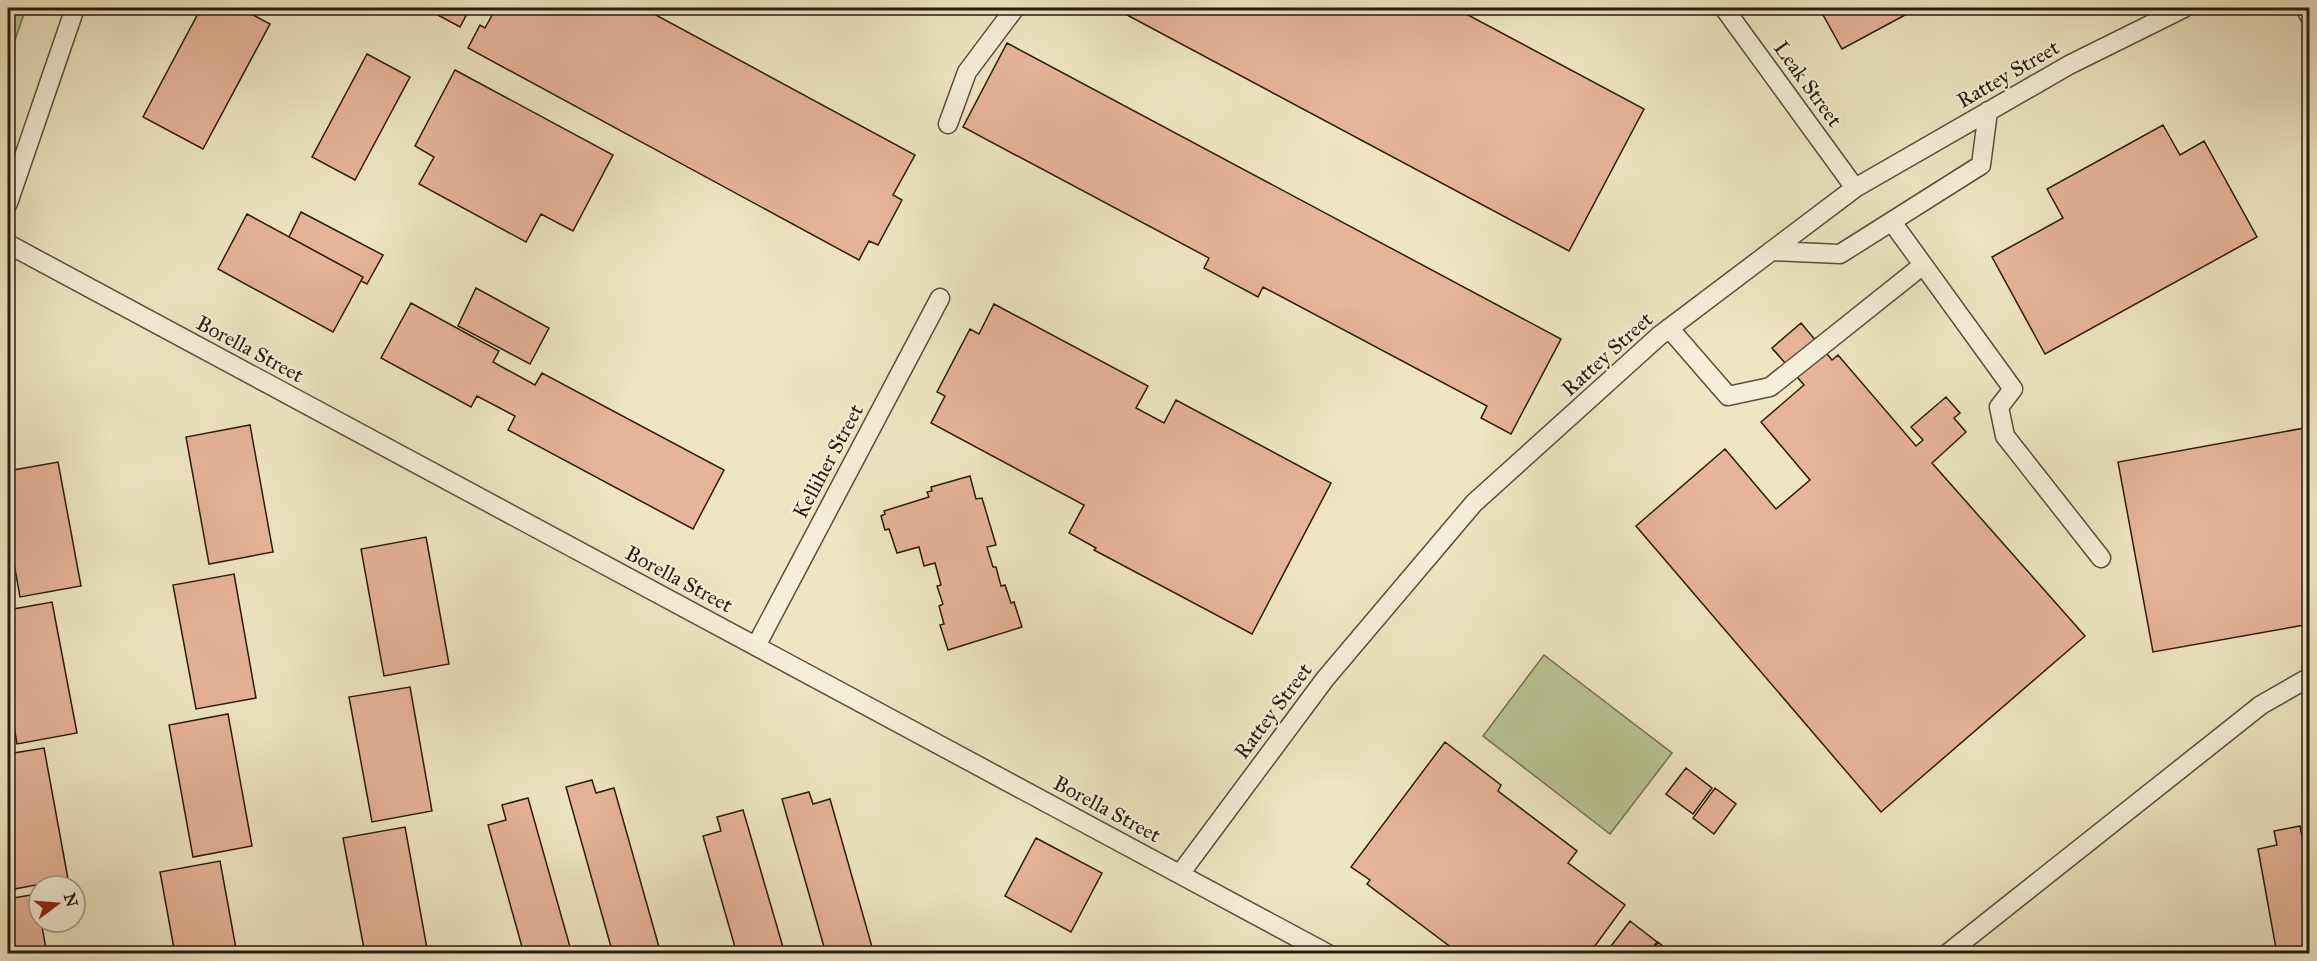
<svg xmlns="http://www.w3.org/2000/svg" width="2317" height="961" viewBox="0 0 2317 961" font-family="'IM FELL Great Primer',serif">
	<rect width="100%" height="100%" fill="#efe5c3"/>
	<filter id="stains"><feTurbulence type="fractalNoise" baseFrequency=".00333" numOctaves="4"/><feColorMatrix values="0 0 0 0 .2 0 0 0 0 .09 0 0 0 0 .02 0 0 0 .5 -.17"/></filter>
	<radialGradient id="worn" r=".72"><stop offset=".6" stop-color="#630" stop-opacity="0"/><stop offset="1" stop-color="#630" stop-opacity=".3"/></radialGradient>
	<path fill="#b9c594" stroke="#727051" stroke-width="1.5" d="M8 8H26L8 60Z
		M1544 655 1672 753 1610 834 1483 736Z"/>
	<path fill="#e7b39a" stroke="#2a1b0e" stroke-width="1.5" d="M201 8H240L270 24 203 149 143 117Z
		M425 8H470L460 27Z
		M496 8H643L915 155 893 195 902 200 878 245 869 241 859 260 468 48 480 25 485 28Z
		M1114 8H1455L1644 109 1569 251Z
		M1832 8H1918L1842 49 1822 13Z
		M1007 43 1561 339 1511 434 1481 418 1487 406 1263 287 1258 297 1204 268 1209 258 963 127Z
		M367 54 410 77 355 180 312 157Z
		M455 70 613 155 573 231 541 214 526 242 419 184 434 157 415 146Z
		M2163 125 2180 155 2204 141 2257 237 2045 354 1992 257 2063 218 2047 189Z
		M301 212 383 255 367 284 361 281 363 277 289 237Z
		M247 214 363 277 333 332 218 269Z
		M476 288 549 328 530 364 458 326Z
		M411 303 499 351 493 362 535 385 542 373 724 470 693 529 508 430 515 416 477 396 471 407 381 358Z
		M994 304 1148 386 1136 408 1164 423 1176 400 1331 483 1252 634 1094 550 1096 548 1069 533 1084 505 931 423 945 396 937 392 970 329 979 334Z
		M1801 323 1832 360 1838 355 1916 446 1923 440 1911 427 1946 397 1960 413 1954 418 1966 432 1932 463 2085 636 1881 812 1636 526 1725 449 1776 509 1810 480 1761 422 1804 385 1772 348Z
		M250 425 273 552 209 564 186 437Z
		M2310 427V624L2153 652 2118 462Z
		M58 462 81 586 20 597 8 530V471Z
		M970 476 976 499 982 498 996 545 987 547 993 567H996L1001 586 1005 585 1011 603 1014 602 1022 627 948 650 940 625 944 624 939 606 943 604 937 586 941 585 935 563 924 566 919 547 897 553 889 529 885 530 881 516 885 514 884 511 929 497 927 492 932 491 931 487Z
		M426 537 449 664 384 676 361 549Z
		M234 574 256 698 196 709 173 585Z
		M52 602 77 733 17 744 8 691V610Z
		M410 687 432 811 372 822 349 697Z
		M228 714 252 846 193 857 169 725Z
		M1445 742 1501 785 1498 791 1577 851 1568 863 1625 905 1589 954H1460L1367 884 1370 880 1351 867Z
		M44 748 68 879 9 890 8 754Z
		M1686 768 1712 788 1693 814 1666 794Z
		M592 780 596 793 614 788 661 954H613L566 787Z
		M1715 788 1736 804 1714 834 1693 818Z
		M809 792 813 804 830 799 874 954H826L782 799Z
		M528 798 572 954H524L488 825 506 820 502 805Z
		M743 810 785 954H737L703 836 721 831 717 817Z
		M2300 826 2310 878V954H2277L2258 849 2277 845 2274 831Z
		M405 827 428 954H365L343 838Z
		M1036 838 1102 873 1071 932 1005 896Z
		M220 861 237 954H175L160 872Z
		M36 894 47 954H8V899Z
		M1630 921 1657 942 1648 954H1605Z
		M1658 942 1672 954H1650Z"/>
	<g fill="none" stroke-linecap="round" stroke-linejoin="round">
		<g stroke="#5b4e3b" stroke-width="21">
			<path id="service" d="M1724 8 1855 188
				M2305 8 2310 17
				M948 124 967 72 1015 8
				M8 203 75 8
				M1892 222 2013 389 1999 407 2005 436 2101 558
				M8 244 1328 954
				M1771 251 1840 254 1981 165 1988 111
				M1669 328 1728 396 1770 387 1923 265
				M756 646 940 298
				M1180 874 1325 679 1474 503 1659 336 1855 188 2069 65 2184 8
				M1947 954 2261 705 2310 677"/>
		</g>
		<use href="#service" stroke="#f5eed8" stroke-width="18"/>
	</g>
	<g text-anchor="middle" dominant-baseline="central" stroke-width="4.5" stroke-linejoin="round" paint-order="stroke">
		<g font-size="21" fill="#2a1b0e" stroke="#f5eed8">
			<text transform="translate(2008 74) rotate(-30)">Rattey Street</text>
			<text transform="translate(1808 84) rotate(54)">Leak Street</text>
			<text transform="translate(250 349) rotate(28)">Borella Street</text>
			<text transform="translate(1607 354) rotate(-42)">Rattey Street</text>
			<text transform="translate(828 461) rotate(-62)">Kelliher Street</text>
			<text transform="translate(679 579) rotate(28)">Borella Street</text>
			<text transform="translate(1273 711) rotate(-53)">Rattey Street</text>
			<text transform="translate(1107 809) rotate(28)">Borella Street</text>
		</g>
	</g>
	<rect width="2317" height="961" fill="none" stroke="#efe5c3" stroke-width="30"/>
	<rect x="9" y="9" width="2299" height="943" fill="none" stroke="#2a1b0e" stroke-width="3"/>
	<rect x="15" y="15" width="2287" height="931" fill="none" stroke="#2a1b0e" stroke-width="1.5"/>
	<g transform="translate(57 904) rotate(74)"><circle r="28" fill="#f5eed8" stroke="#a49a87" stroke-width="1.5"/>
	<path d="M0-4.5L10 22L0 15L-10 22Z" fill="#8f2418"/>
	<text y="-9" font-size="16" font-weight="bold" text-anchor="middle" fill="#2a1b0e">N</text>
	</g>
	<rect width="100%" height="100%" filter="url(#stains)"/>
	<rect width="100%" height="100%" fill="url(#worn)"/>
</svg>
